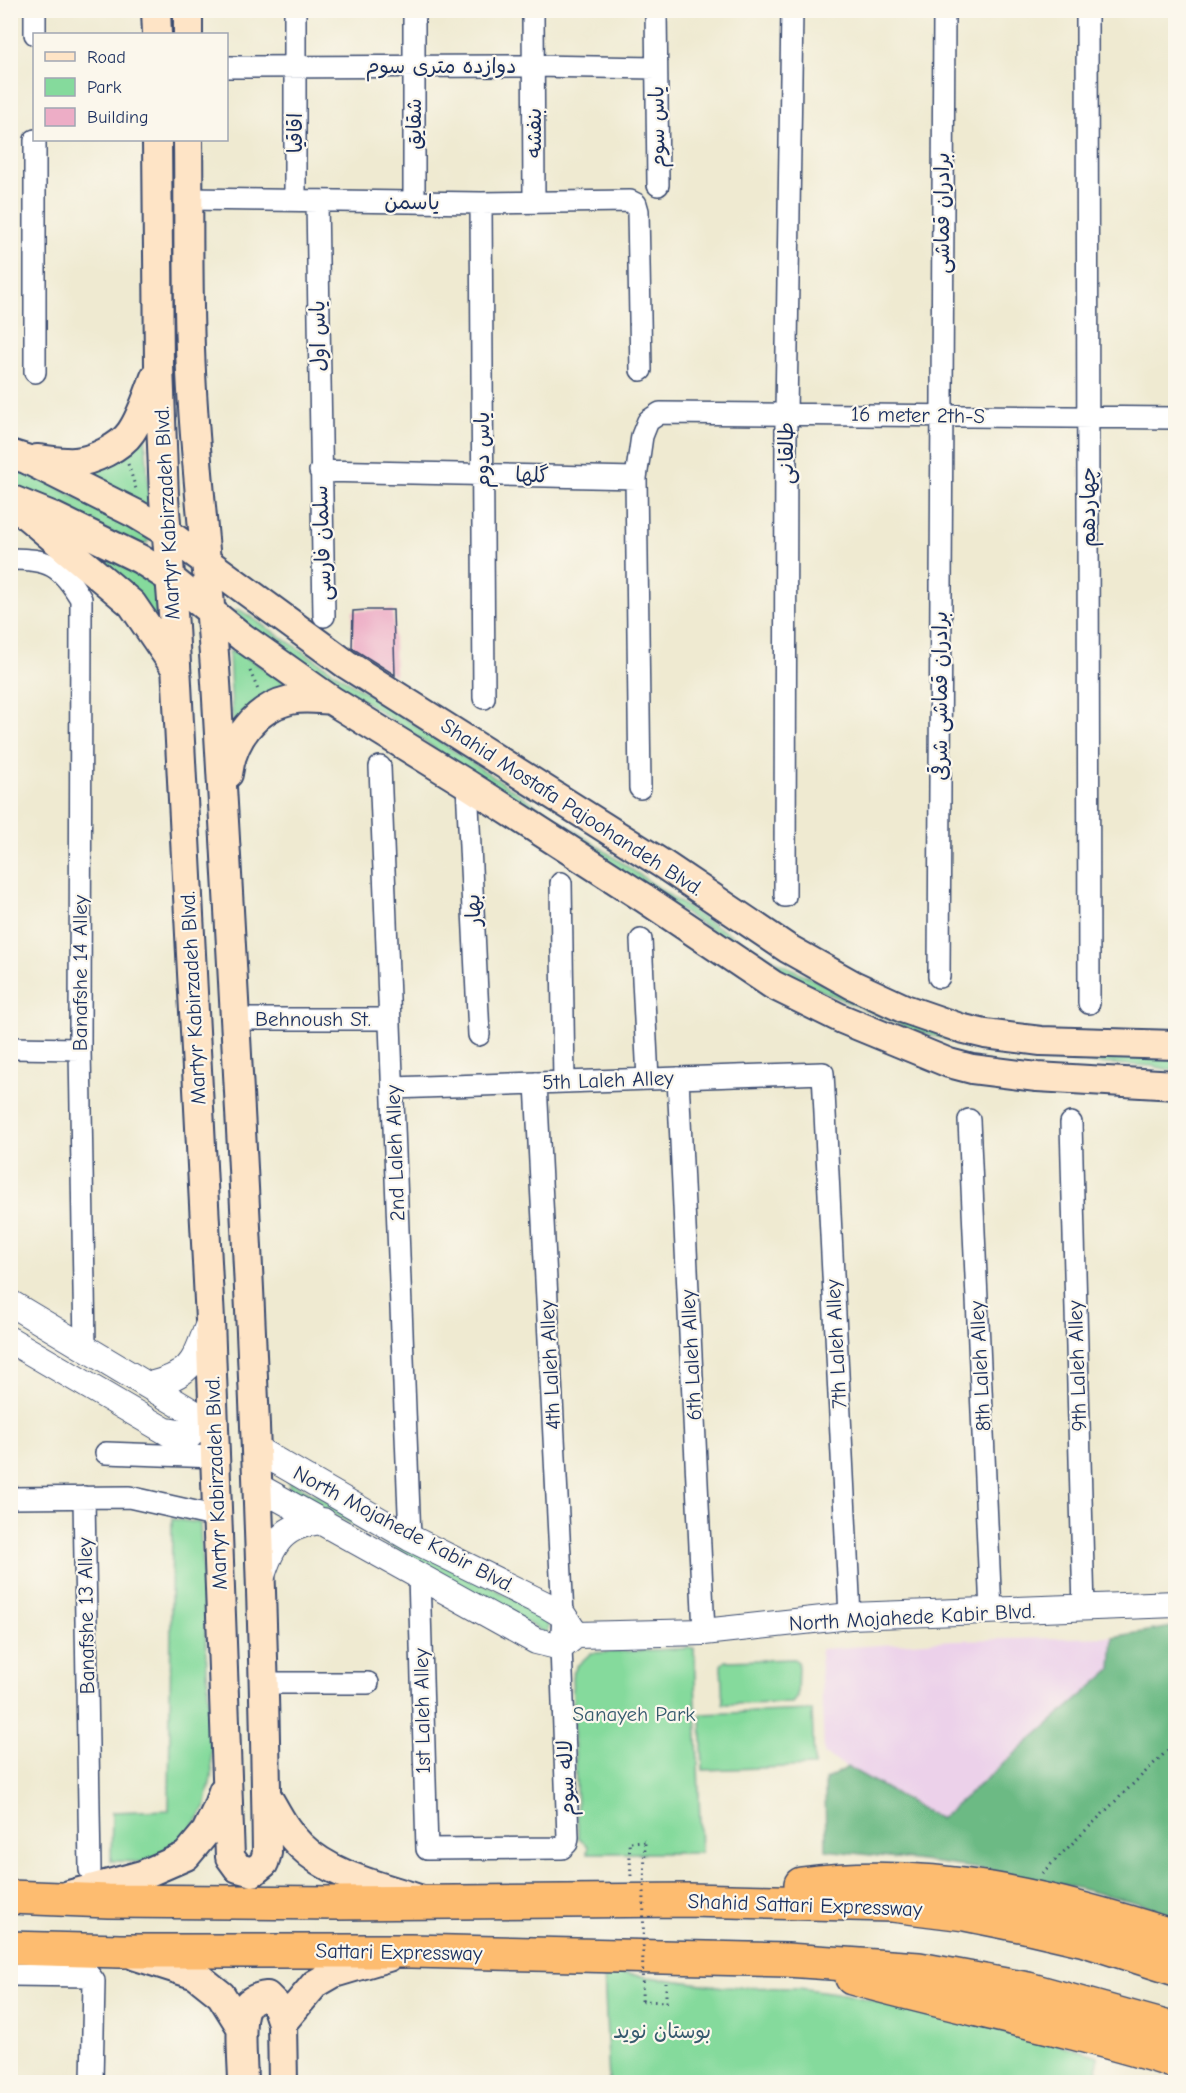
<svg xmlns="http://www.w3.org/2000/svg" width="1186" height="2093" viewBox="0 0 1186 2093" font-family="'Comic Neue','Playpen Sans Arabic',sans-serif">
	<rect width="100%" height="100%" fill="#fbf7ec"/>
	<filter id="ink" filterUnits="userSpaceOnUse"><feTurbulence type="fractalNoise" baseFrequency=".0167" numOctaves="2"/><feDisplacementMap in="SourceGraphic" scale="12" xChannelSelector="R" yChannelSelector="G"/><feConvolveMatrix kernelMatrix="1 2 1 2 8 2 1 2 1" color-interpolation-filters="sRGB"/></filter>
	<filter id="wash" filterUnits="userSpaceOnUse"><feTurbulence type="fractalNoise" baseFrequency=".008" numOctaves="4" result="noise"/><feDisplacementMap in="SourceGraphic" scale="24" xChannelSelector="R" yChannelSelector="G"/><feGaussianBlur stdDeviation="1.35" result="paint"/><feColorMatrix in="noise" values="0 0 0 0 0 0 0 0 0 0 0 0 0 0 0 0 0 1.4 0 .05"/><feComposite in="paint" operator="in"/></filter>
	<g filter="url(#wash)">
		<rect width="100%" height="100%" fill="#efead1"/>
		<path fill="#ecd1ea" d="M1113 1637 1111 1670 940 1819 824 1754 820 1649 954 1640Z"/>
		<path fill="#85da9c" stroke="#50847d" stroke-width="1.5" d="M144 418 150 512 73 466Z
			M10 468 52 484 148 537V542L143 545 11 492Z
			M85 545 154 584 162 638Z
			M236 610H240L574 830 707 921 778 962 880 1012 1175 1056V1071L1152 1066 1050 1061 969 1045 913 1030 776 971 585 850 345 688 277 649 235 618Z
			M235 650 297 690 233 730 229 653 230 651 234 653Z
			M288 1480 542 1614 548 1622 547 1634 290 1490Z
			M172 1519 200 1523 212 1772 205 1808 191 1830 165 1853 143 1862 111 1861 112 1812 169 1810Z
			M694 1648 701 1853H587L588 1846 578 1837 572 1676 577 1666 591 1653Z
			M794 1659 798 1662 797 1697 792 1703 723 1704 721 1665 725 1661Z
			M812 1710 814 1766 703 1770 701 1714Z
			M604 1971 724 1987 799 1988 844 1994 1018 2032 1098 2056 1097 2082H609Z"/>
		<path fill="#6cba84" stroke="#447471" stroke-width="1.5" d="M1172 1627H1176L1175 1917C1152 1905 1127 1900 1101 1894 1012 1870 918 1860 826 1850L825 1780 848 1767 940 1819 1111 1670 1113 1637Z"/>
		<g id="blocks">
			<path fill="#edadc6" d="M367 610H393L395 675 352 648 353 611Z"/>
		</g>
	</g>
	<g filter="url(#ink)">
		<use href="#blocks" fill-opacity="0" stroke="#3b4b6f" stroke-width="1.5"/>
		<g fill="none" stroke-linecap="round" stroke-linejoin="round">
			<g stroke="#3b4b6f" stroke-width="24">
				<path id="minor" d="M35 10V34
					M295 10V200
					M414 10V201
					M533 10 534 201
					M656 10 658 185
					M1087 10 1089 1003
					M226 67 533 66 656 68
					M35 140V372
					M188 199 481 203 630 201 636 204 638 211 641 370
					M317 201 324 616
					M481 203 484 698
					M320 471 636 478
					M10 559C49 559 61 565 81 599L80 1049 85 1347
					M380 767 410 1538
					M467 784 479 1035
					M640 788 636 478 642 436 648 421 660 413 1176 418
					M561 883 564 1082
					M785 896 786 414 792 10
					M641 940 648 1079
					M939 977 944 10
					M235 1019H390
					M10 1048 80 1049
					M678 1078 704 1632
					M393 1088 823 1073 850 1616
					M969 1120 991 1612
					M1071 1123 1084 1609
					M106 1453 215 1457
					M84 1497 90 1870
					M10 1498 129 1497 218 1517
					M419 1576 427 1849 562 1848 567 1843 568 1837 561 1647 563 1615 536 1083
					M262 1683H368
					M10 1975 90 1976 94 1981 92 2082"/>
			</g>
			<g stroke="#3b4b6f" stroke-width="28">
				<path id="tertiary" d="M10 1303 192 1412C199 1420 196 1426 190 1435L167 1431
					M10 1340 181 1440
					M149 1385C195 1374 194 1360 210 1321
					M256 1449 410 1538 546 1605 563 1615 576 1635
					M257 1486 536 1641 561 1647 576 1635 704 1632 850 1616 1176 1604
					M261 1579C272 1543 283 1524 323 1521"/>
			</g>
			<g stroke="#3b4b6f" stroke-width="32">
				<path id="secondary" d="M156 10 157 34
					M188 34V10
					M157 140 159 366 164 498 174 626 210 1320 230 1857 238 1868 253 1872 264 1863 267 1853C262 1468 239 1083 217 699 211 590 196 481 191 372 187 295 189 217 188 140
					M10 454 26 459 136 514 166 532 346 664 664 865 787 948 853 985 905 1009 960 1028 985 1034 1041 1041 1176 1045
					M37 459C49 460 62 463 75 462 92 461 121 447 131 432 142 416 148 395 155 377
					M10 499 52 516 140 559 171 579 242 637 331 700 467 784 644 898 773 985 842 1019 949 1063 972 1069 1037 1077 1176 1085
					M26 515 132 604 175 667
					M228 774C232 740 255 708 290 700 304 697 317 699 331 700
					M267 1796C277 1813 286 1832 301 1846 331 1876 380 1886 419 1899
					M69 1895 142 1875 186 1856 206 1832 216 1811 223 1791
					M136 1956 196 1975 221 1995 241 2027
					M282 2023 315 1984 334 1973 388 1957
					M243 2082C243 2066 238 2019 246 2006 251 1999 259 1997 267 1996L276 2005 282 2023 283 2082"/>
			</g>
			<g stroke="#3b4b6f" stroke-width="36">
				<path id="trunk" d="M801 1884C931 1867 1053 1897 1176 1937
					M10 1897 108 1901 336 1903 689 1900 892 1905 965 1914 1020 1925 1085 1940 1176 1969
					M10 1948 120 1951H411L787 1960 919 1969 1028 1989 1176 2030
					M852 1978C959 2008 1069 2028 1176 2062"/>
			</g>
			<path stroke="#3b4b6f" stroke-width="3" stroke-dasharray="1.5 4.5" stroke-linecap="butt" d="M128 464 136 489
				M250 671 258 690
				M1042 1873 1176 1742
				M631 1876 629 1842 645 1841
				M642 2001 666 2002V1983"/>
			<use href="#minor" stroke="#fff" stroke-width="21"/>
			<use href="#tertiary" stroke="#fff" stroke-width="26"/>
			<use href="#secondary" stroke="#fee4c6" stroke-width="28"/>
			<use href="#trunk" stroke="#fdbc70" stroke-width="33"/>
			<path stroke="#3b4b6f" stroke-width="3" stroke-dasharray="1.5 4.5" stroke-linecap="butt" d="M642 2001 645 1841"/>
		</g>
	</g>
	<g text-anchor="middle" dominant-baseline="central" stroke-width="4.5" stroke-linejoin="round" paint-order="stroke">
		<g font-size="21" fill="#1b2f5e" stroke="#fbf7ec">
			<text x="441" y="66">دوازده متری سوم</text>
			<text transform="translate(414 124) rotate(-90)">شقایق</text>
			<text transform="translate(657 127) rotate(-91)">یاس سوم</text>
			<text transform="translate(295 133) rotate(-90)">اقاقیا</text>
			<text transform="translate(534 133) rotate(-90)">بنفشه</text>
			<text transform="translate(412 202) rotate(1)">یاسمن</text>
			<text transform="translate(942 213) rotate(-90)">برادران قماشی</text>
			<text transform="translate(318 336) rotate(-91)">یاس اول</text>
			<text transform="translate(918 415) rotate(1)">16 meter 2th-S</text>
			<text transform="translate(482 450) rotate(-90)">یاس دوم</text>
			<text transform="translate(786 453) rotate(-90)">طالقانی</text>
			<text transform="translate(532 475) rotate(2)">گلها</text>
			<text transform="translate(1088 507) rotate(-90)">چهاردهم</text>
			<text transform="translate(167 513) rotate(-93)">Martyr Kabirzadeh Blvd.</text>
			<text transform="translate(322 543) rotate(-92)">سلمان فارسی</text>
			<text transform="translate(940 696) rotate(-90)">برادران قماشی شرقی</text>
			<text transform="translate(572 807) rotate(33)">Shahid Mostafa Pajoohandeh Blvd.</text>
			<text transform="translate(473 910) rotate(-93)">بهار</text>
			<text transform="translate(80 973) rotate(-90)">Banafshe 14 Alley</text>
			<text transform="translate(193 998) rotate(-93)">Martyr Kabirzadeh Blvd.</text>
			<text x="313" y="1019">Behnoush St.</text>
			<text transform="translate(608 1080) rotate(-2)">5th Laleh Alley</text>
			<text transform="translate(395 1153) rotate(-92)">2nd Laleh Alley</text>
			<text transform="translate(836 1344) rotate(-93)">7th Laleh Alley</text>
			<text transform="translate(691 1355) rotate(-93)">6th Laleh Alley</text>
			<text transform="translate(550 1365) rotate(-93)">4th Laleh Alley</text>
			<text transform="translate(980 1366) rotate(-93)">8th Laleh Alley</text>
			<text transform="translate(1077 1366) rotate(-92)">9th Laleh Alley</text>
			<text transform="translate(216 1483) rotate(-92)">Martyr Kabirzadeh Blvd.</text>
			<text transform="translate(404 1529) rotate(28)">North Mojahede Kabir Blvd.</text>
			<text transform="translate(86 1616) rotate(-91)">Banafshe 13 Alley</text>
			<text transform="translate(912 1617) rotate(-3)">North Mojahede Kabir Blvd.</text>
			<text transform="translate(422 1711) rotate(-91)">1st Laleh Alley</text>
			<text transform="translate(566 1778) rotate(-92)">لاله سوم</text>
			<text transform="translate(805 1905) rotate(2)">Shahid Sattari Expressway</text>
			<text transform="translate(399 1952) rotate(1)">Sattari Expressway</text>
		</g>
		<g font-size="21" fill="#365a6e" stroke="#fbf7ec">
			<text x="634" y="1714">Sanayeh Park</text>
			<text x="662" y="2031">بوستان نوید</text>
		</g>
	</g>
	<rect width="1186" height="2093" fill="none" stroke="#fbf7ec" stroke-width="36"/>
	<rect x="33" y="33" width="195" height="108" fill="#fbf7ec" stroke="#a1a7b3" stroke-width="1.5"/>
	<rect x="45" y="52" width="30" height="9" fill="#fee4c6" stroke="#a1a7b3" stroke-width="1.5"/>
	<text x="87" y="63" font-size="18" fill="#1b2f5e">Road</text>
	<rect x="45" y="78" width="30" height="18" fill="#85da9c" stroke="#a1a7b3" stroke-width="1.5"/>
	<text x="87" y="93" font-size="18" fill="#1b2f5e">Park</text>
	<rect x="45" y="108" width="30" height="18" fill="#edadc6" stroke="#a1a7b3" stroke-width="1.5"/>
	<text x="87" y="123" font-size="18" fill="#1b2f5e">Building</text>
</svg>
